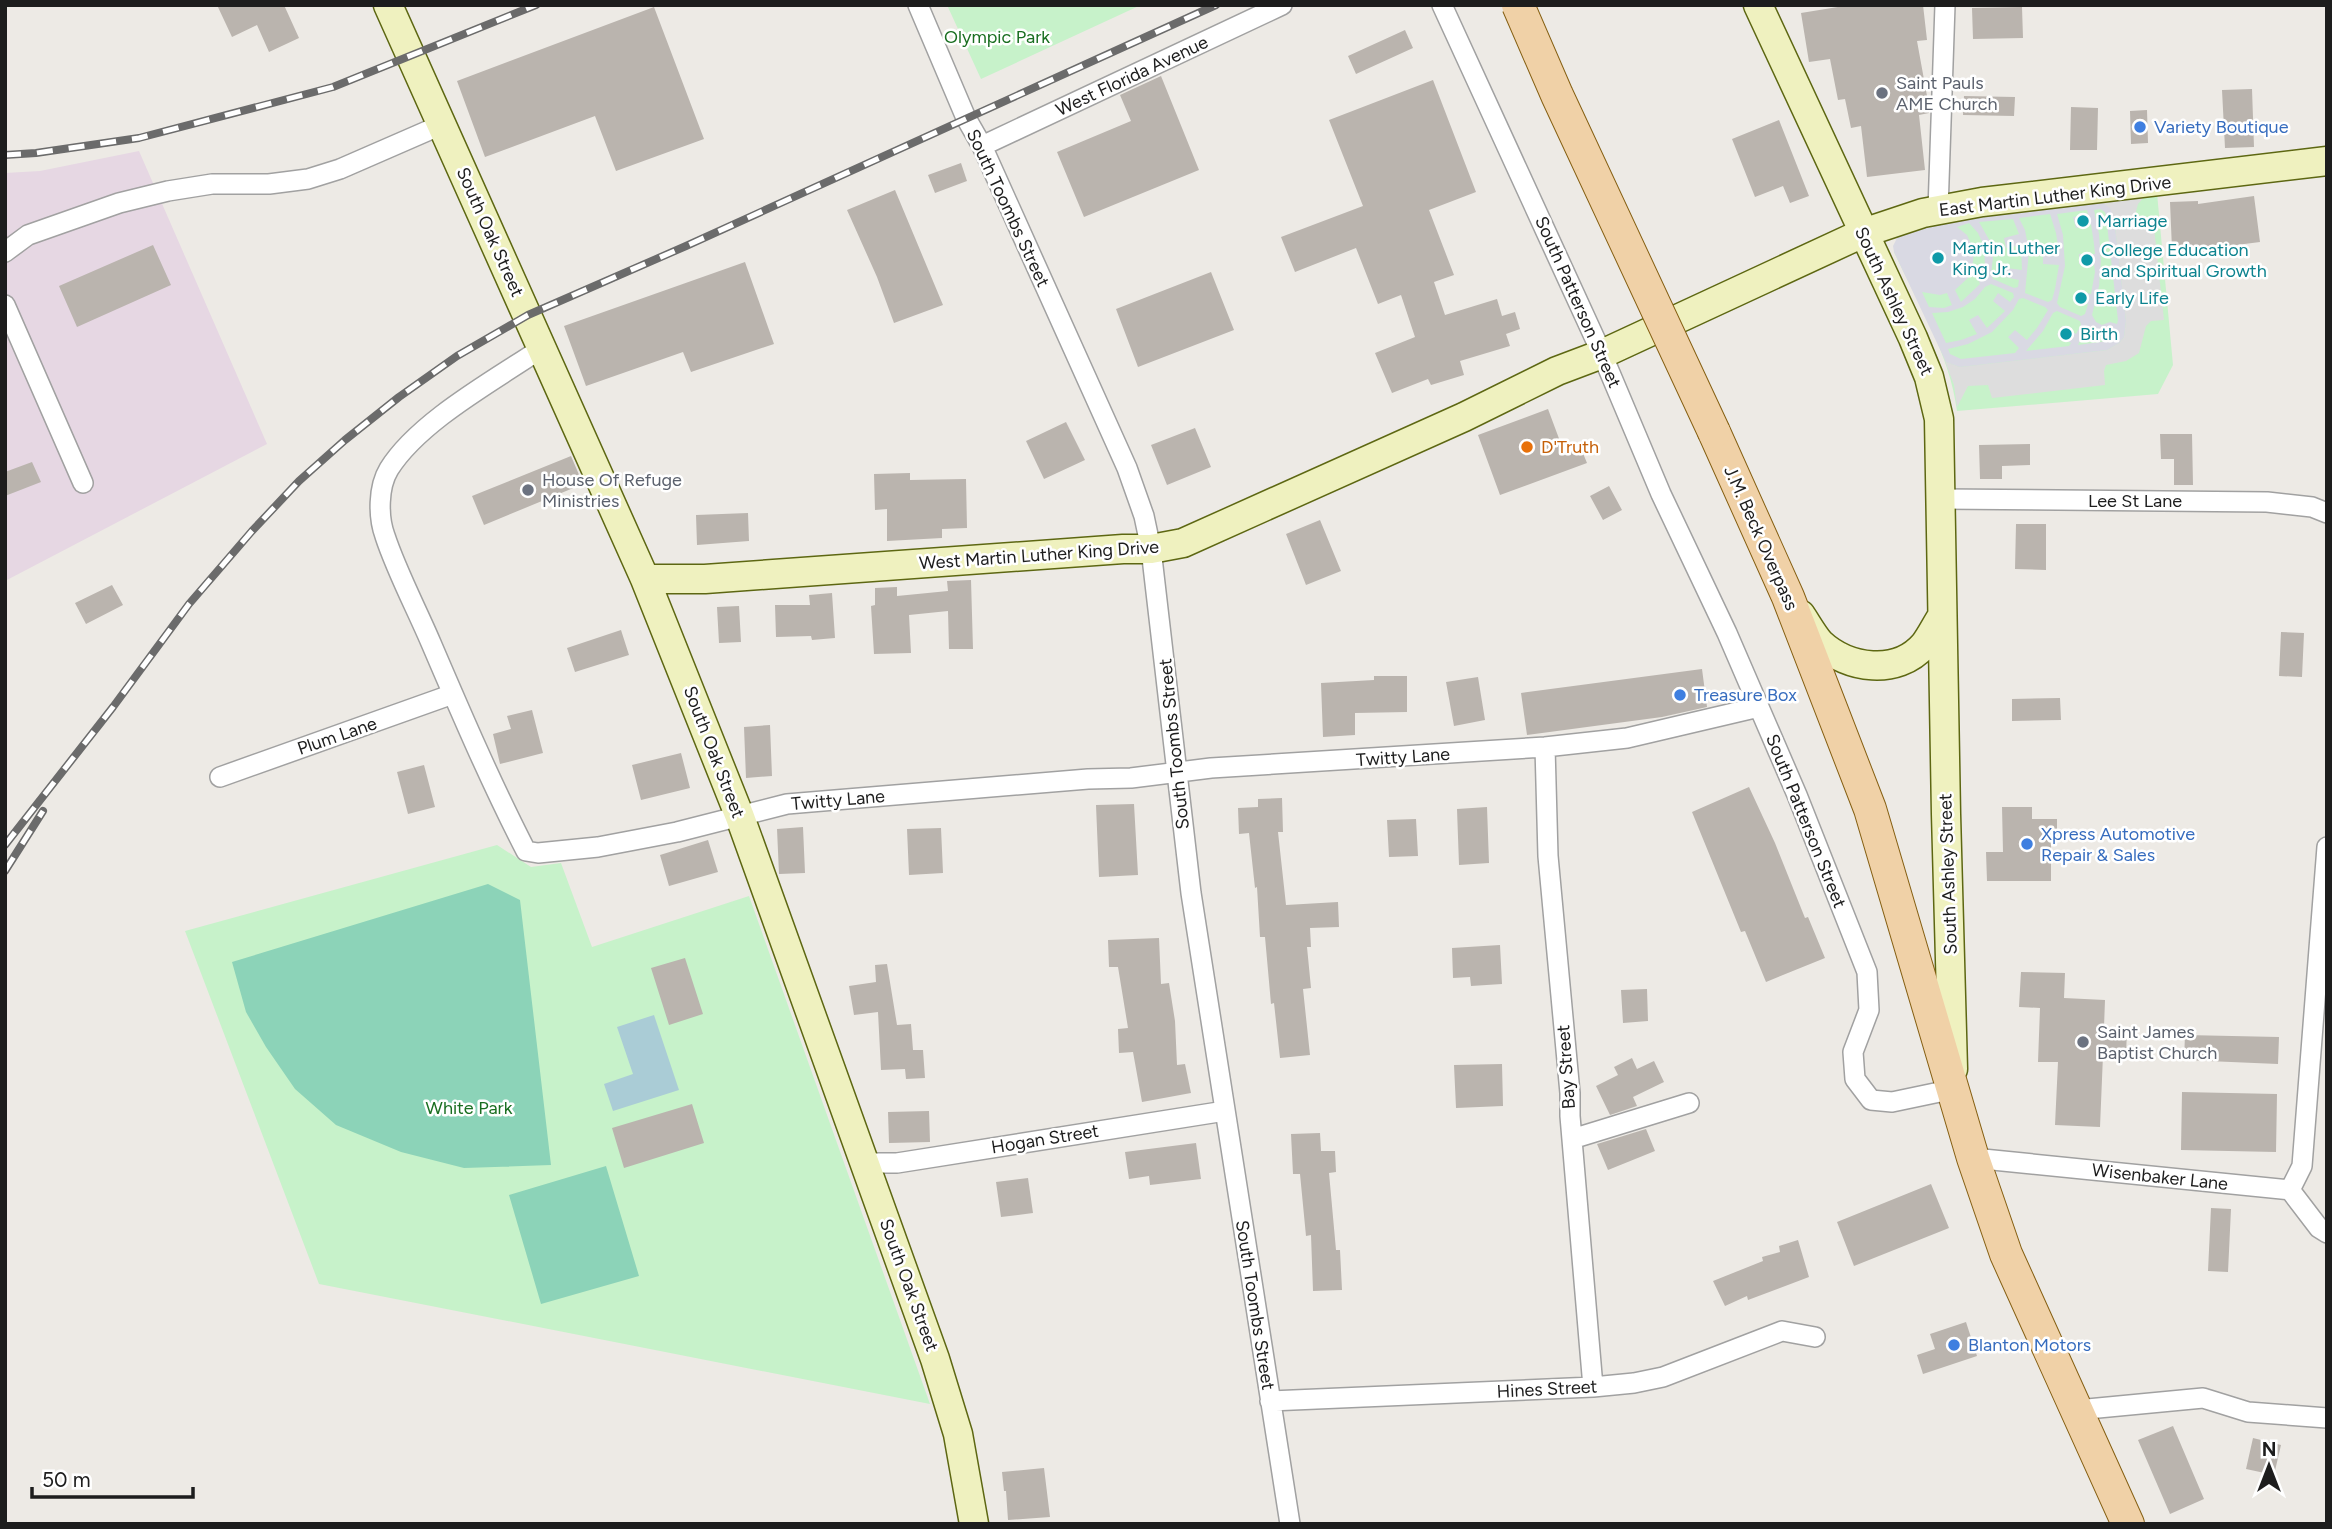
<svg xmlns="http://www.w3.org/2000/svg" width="2332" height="1529" viewBox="0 0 2332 1529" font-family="Figtree,sans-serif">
	<rect width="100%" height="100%" fill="#edeae5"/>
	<path fill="#e6d7e3" d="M139 151 267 444 5 581V173L40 171Z"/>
	<path fill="#c7f2ca" d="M947 5H1141L981 79Z
		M2157 193 2173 365 2158 394 1957 411C1950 355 1918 303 1894 252L1899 234Z
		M497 845 531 867 561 863 592 947 749 896 930 1404 319 1284 185 931Z"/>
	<path fill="#8cd3b8" d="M488 884 520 900 551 1165 464 1168 401 1152 336 1125 295 1089 266 1047 246 1012 232 962Z
		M606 1166 639 1276 541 1304 509 1195Z"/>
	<path fill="#ddd" d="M2153 194 2144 197 2138 204 2135 215 2139 219 2153 218 2164 320 2151 321 2146 326 2139 353 2126 361 2106 365 2104 371 2105 385 1992 398 1988 385 1968 386 1957 407 1954 385 1943 356 1946 362 1960 367 2107 350 2119 343 2124 337 2126 321 2114 218 2101 202Z"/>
	<path fill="#d9d9e3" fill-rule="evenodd" d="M2101 202 2110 208 2114 218 2126 321 2124 337 2119 343 2107 350 1960 367 1946 362 1894 252 1893 246 1899 234 1969 216ZM2100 209 2105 212 2106 216 2118 320 2117 324 2110 322 2102 325 2096 322 2092 315 2099 286 2101 260 2099 234 2094 210ZM2087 210 2088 214 2073 217 2076 228 2091 224 2094 244 2095 254H2079V264H2094L2095 272 2091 294 2076 291 2073 300 2088 304 2085 314 2081 316 2060 307 2057 303 2065 266 2063 235 2057 214ZM2050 214 2056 233 2059 253 2043 254V264L2059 265 2055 289 2052 300 2048 302 2025 293 2029 251 2025 230 2019 218ZM2013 219 2019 234 2004 238 2006 248 2021 245 2022 270 2006 268 2005 277 2019 280 2018 287 2014 288 1993 279 1991 274 1993 258 1991 243 1979 222ZM1969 223 1978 233 1984 246 1985 265 1984 272 1981 274 1972 271 1974 251 1967 235 1957 227ZM1971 275 1978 278 1980 284 1961 302 1955 290ZM1991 284 2013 293 2014 297 2010 302 1998 293 1993 301 2005 311 1987 328 1978 315 1969 320 1977 334 1961 340 1946 343 1932 313 1948 312 1963 307 1975 299 1985 287ZM1922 292 1940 295 1947 293 1952 305 1944 308 1929 307ZM2023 298 2045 307 2048 310 2037 328 2027 340 2015 330 2008 337 2019 348 2015 353 1961 359 1950 354 1948 349 1968 344 1992 332 2013 310 2019 299ZM2057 311 2080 321 2081 325 2076 334 2062 326 2057 335 2071 343 2069 346 2026 351 2043 331 2053 313ZM2093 327 2101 331 2107 341 2078 345 2086 328Z"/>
	<path fill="#aaccd6" d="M654 1015 679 1090 613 1111 604 1084 633 1074 617 1027Z"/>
	<path fill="#bab4ae" d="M217 5H284L299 38 269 52 257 25 232 37Z
		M1850 5H1923L1927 40 1917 41 1929 107V113L1919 115 1925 170 1867 177 1861 126 1851 128 1845 99 1838 100 1830 59 1809 62 1801 13Z
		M654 7 704 139 616 171 595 116 485 157 457 81Z
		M2022 7 2023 38 1973 39 1972 8Z
		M1405 30 1413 48 1356 74 1348 56Z
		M1161 76 1199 170 1084 217 1057 152 1131 121 1120 95Z
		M1433 80 1476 192 1429 210 1454 275 1434 282 1445 315 1497 299 1502 316 1515 312 1520 329 1506 334 1510 346 1460 361 1464 375 1431 385 1428 379 1392 393 1375 353 1415 337 1401 295 1378 304 1356 248 1295 272 1281 237 1363 206 1329 120Z
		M2252 89 2254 147 2225 148 2222 90Z
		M1964 96 2015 97 2014 116 1963 115Z
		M2071 107 2098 108 2097 150H2070Z
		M2147 110 2148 143 2131 144 2130 111Z
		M1779 120 1809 196 1790 203 1783 186 1755 197 1732 139Z
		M961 163 967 181 935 193 928 175Z
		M895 190 943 305 894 323 877 277 847 210Z
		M2254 196 2260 242 2213 248 2172 249 2170 202 2198 201V204Z
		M153 245 171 285 77 327 59 286Z
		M745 262 774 344 691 372 683 352 586 386 564 326Z
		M1211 272 1234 330 1138 367 1116 309Z
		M1548 409 1564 452 1580 446 1587 463 1500 495 1478 435Z
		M1066 422 1085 460 1044 479 1026 441Z
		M1195 428 1211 467 1167 485 1151 445Z
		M2160 434H2192L2193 485H2174V459H2161Z
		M2030 444V465L2002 466V479H1980L1979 445Z
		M571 456 583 484 484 525 472 496Z
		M32 462 41 482 5 496V472Z
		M910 473V480L966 479 967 528 942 529V538L887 541V509L875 510 874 474Z
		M1609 486 1622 510 1603 520 1590 496Z
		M748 513 749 541 697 545 696 515Z
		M1320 520 1341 571 1306 585 1286 534Z
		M2016 524H2046V570L2015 569Z
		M971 580 973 649H949L948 611 909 615 911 653 874 654 871 606 875 605V588L897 587V596L948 591 947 581Z
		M112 585 123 605 86 624 75 603Z
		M832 593 835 638 812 640 811 636 776 637 775 605H810L809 595Z
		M739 606 741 642 719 643 717 607Z
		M621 630 629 655 575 672 567 648Z
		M2281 632 2304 633 2302 677 2279 676Z
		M1702 669 1707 707 1662 717 1527 735 1521 693Z
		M1374 676H1407V712L1355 713V735L1323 737 1321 683 1374 680Z
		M1478 677 1485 720 1454 726 1446 682Z
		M2060 698 2061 720 2012 721V699Z
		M532 710 543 753 500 764 493 734 511 729 507 716Z
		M770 725 772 776 746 778 744 727Z
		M681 753 690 788 641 800 632 765Z
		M424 765 435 807 408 814 397 772Z
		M1749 787 1775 843 1805 918 1808 917 1825 958 1766 982 1745 931 1741 932 1692 812Z
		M1282 798 1283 832H1278L1286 905 1338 902 1339 927 1310 928 1311 947H1307L1311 988 1303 989 1310 1055 1280 1058 1274 1003 1271 1004 1265 937H1260L1257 887 1255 888 1249 833 1239 834 1238 808 1258 807V799Z
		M1134 804 1138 875 1099 877 1096 805Z
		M1487 807 1489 863 1459 865 1457 809Z
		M2002 807H2032V819H2057V836H2051V881H1987L1986 852H2003Z
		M1416 819 1418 856 1389 857 1387 820Z
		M803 827 805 873 779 874 777 829Z
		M941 828 943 873 909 875 907 829Z
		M708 840 718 872 669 886 660 855Z
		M1159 938 1161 984 1169 983 1175 1021 1177 1065 1185 1064 1191 1093 1142 1102 1133 1052 1119 1053 1118 1029 1128 1028 1118 967H1109L1108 940Z
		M1500 945 1502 984 1471 986 1470 977 1453 978 1452 948Z
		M685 958 703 1014 669 1025 651 968Z
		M887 964 897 1025 911 1024 913 1050H923L925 1078 906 1079 905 1069 881 1070 878 1012 854 1015 849 986 876 982 875 965Z
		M2021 972 2065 973 2064 998 2105 1000 2104 1027 2127 1029 2126 1056 2103 1055 2100 1127 2055 1125 2058 1062H2038L2040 1008 2019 1007Z
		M1647 989 1648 1021 1623 1023 1621 990Z
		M2185 1035 2279 1037 2278 1064 2184 1060Z
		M1632 1058 1637 1069 1654 1061 1664 1082 1633 1097 1637 1106 1610 1115 1596 1086 1618 1075 1614 1067Z
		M1502 1064 1503 1106 1456 1108 1454 1065Z
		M2182 1092 2277 1094 2276 1152 2181 1150Z
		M692 1104 704 1143 624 1168 612 1128Z
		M929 1111 930 1142 889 1143 888 1112Z
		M1646 1129 1655 1151 1608 1170 1597 1144Z
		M1320 1133 1321 1151H1335L1336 1172 1329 1173 1336 1250H1340L1342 1290 1313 1291 1311 1235 1306 1236 1300 1174H1293L1291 1134Z
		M1196 1143 1201 1179 1150 1185 1149 1176 1129 1179 1125 1152Z
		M1028 1178 1033 1213 1001 1217 996 1182Z
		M1931 1184 1949 1228 1854 1266 1837 1222Z
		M2211 1208 2231 1209 2228 1272 2208 1271Z
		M1798 1240 1809 1277 1748 1300 1747 1296 1725 1306 1713 1281 1763 1261 1762 1257 1780 1252 1779 1246Z
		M1966 1322 1977 1356 1923 1374 1917 1355 1935 1349 1930 1334Z
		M2173 1426 2204 1499 2170 1514 2138 1440Z
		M2253 1438 2281 1445 2274 1475 2246 1469Z
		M1044 1468 1050 1517 1008 1520 1006 1491H1004L1002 1472Z"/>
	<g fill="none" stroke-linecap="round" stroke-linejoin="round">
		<g stroke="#a1a1a1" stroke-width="22">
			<path id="street" d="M918 5 966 118 982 146 1127 468 1144 516 1151 549 1191 893 1290 1524
				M1442 5 1602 354 1661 494 1727 633 1797 795 1867 972 1869 1010 1853 1052 1855 1079 1871 1100 1892 1102 1954 1089
				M982 146 1282 5
				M1938 210 1945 5
				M5 252 28 235 119 203 168 191 212 184H269L308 179 340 169 441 125
				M5 305 83 483
				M542 348C495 380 419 421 389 469 378 487 378 517 385 536 396 570 417 610 431 643 461 713 491 783 526 851L538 853 598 847 677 832 787 804 1088 779 1131 778 1211 768 1545 747 1627 738 1759 707
				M1941 499 2267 502 2312 507 2327 513
				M1545 747 1548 856 1570 1093V1116L1593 1387
				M220 777 453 694
				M1572 1139 1689 1103
				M1973 1158 2290 1190 2319 1228 2327 1233
				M865 1163H897L1225 1111
				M2290 1190 2302 1166 2327 847
				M1270 1401 1593 1387 1634 1383 1663 1377 1782 1331 1815 1337
				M2077 1410 2203 1398 2248 1412 2327 1418"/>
		</g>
		<g stroke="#5d6712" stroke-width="31">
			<path id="secondary" d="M388 5 645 579 740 817 935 1359 958 1434 974 1524
				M1758 5 1913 338 1929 377 1939 419 1946 814 1953 1069
				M645 579H705L1123 549H1151L1183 543 1464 417 1557 371 1602 354 1863 233 1923 213 1982 202 2327 161
				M1801 615C1807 624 1813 635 1820 643 1848 669 1897 676 1924 645 1931 636 1936 625 1942 616"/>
		</g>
		<g stroke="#855f12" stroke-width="34">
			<path id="primary" d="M1714 432 1788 597 1870 809 1973 1158 2006 1254 2128 1524"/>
		</g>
		<use href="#street" stroke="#fff" stroke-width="19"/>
		<use href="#secondary" stroke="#eff1bf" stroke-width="28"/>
		<use href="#primary" stroke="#f0d1a7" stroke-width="32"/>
		<g stroke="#6b6b6b" stroke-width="8">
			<path id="rail" d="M5 155 36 153 139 138 333 87 536 5
				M5 845 113 707 189 604 252 531 299 481 345 440 399 397 457 356 528 315 686 246 1216 5
				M5 871 43 811"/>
		</g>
		<use href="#rail" stroke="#fff" stroke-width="5" stroke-dasharray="16" stroke-linecap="butt"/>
		<g stroke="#855f12" stroke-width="34" stroke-linecap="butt">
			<path id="primary-bridge" d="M1518 5 1557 95 1714 432"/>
		</g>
		<use href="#primary-bridge" stroke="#f0d1a7" stroke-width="32"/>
	</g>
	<g fill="#6b7280" stroke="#fff" stroke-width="2.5">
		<circle cx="1882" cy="93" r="7"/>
		<circle cx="528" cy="490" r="7"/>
		<circle cx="2083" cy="1042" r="7"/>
	</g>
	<g fill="#3f7fe0" stroke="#fff" stroke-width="2.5">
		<circle cx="2140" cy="127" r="7"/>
		<circle cx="1680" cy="695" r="7"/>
		<circle cx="2027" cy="844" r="7"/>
		<circle cx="1954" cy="1345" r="7"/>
	</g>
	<g fill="#0f9aa8" stroke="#fff" stroke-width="2.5">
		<circle cx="2083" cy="221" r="7"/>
		<circle cx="1938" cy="258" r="7"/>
		<circle cx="2087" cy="260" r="7"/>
		<circle cx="2081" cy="298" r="7"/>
		<circle cx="2066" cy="334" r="7"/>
	</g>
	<circle fill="#e8710a" stroke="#fff" stroke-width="2.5" cx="1527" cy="447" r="7"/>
	<g text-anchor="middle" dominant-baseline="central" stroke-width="5" stroke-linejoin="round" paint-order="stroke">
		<g font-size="18" fill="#196e20" stroke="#fff">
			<text x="997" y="37">Olympic Park</text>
			<text x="469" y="1108">White Park</text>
		</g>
		<g font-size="18" fill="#1d1d1d" stroke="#fff">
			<text transform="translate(1132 76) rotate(-25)">West Florida Avenue</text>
			<text transform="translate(2055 196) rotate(-7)">East Martin Luther King Drive</text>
			<text transform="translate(1008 208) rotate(65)">South Toombs Street</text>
			<text transform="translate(490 232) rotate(66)">South Oak Street</text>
			<text transform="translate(1894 301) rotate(65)">South Ashley Street</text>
			<text transform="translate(1578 302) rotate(66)">South Patterson Street</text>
			<text x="2135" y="501">Lee St Lane</text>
			<text transform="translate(1761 538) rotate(66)">J.M. Beck Overpass</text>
			<text transform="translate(1039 555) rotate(-4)">West Martin Luther King Drive</text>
			<text transform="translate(337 736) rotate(-19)">Plum Lane</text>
			<text transform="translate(1174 744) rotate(-96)">South Toombs Street</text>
			<text transform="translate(714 752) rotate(69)">South Oak Street</text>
			<text transform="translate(1403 757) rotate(-4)">Twitty Lane</text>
			<text transform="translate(838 800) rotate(-5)">Twitty Lane</text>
			<text transform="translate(1806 821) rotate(68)">South Patterson Street</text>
			<text transform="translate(1948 874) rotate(-92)">South Ashley Street</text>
			<text transform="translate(1566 1067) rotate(-94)">Bay Street</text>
			<text transform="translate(1045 1139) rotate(-9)">Hogan Street</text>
			<text transform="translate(2160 1177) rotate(6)">Wisenbaker Lane</text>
			<text transform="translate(909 1285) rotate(70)">South Oak Street</text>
			<text transform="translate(1255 1305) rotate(81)">South Toombs Street</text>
			<text transform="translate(1547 1389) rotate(-3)">Hines Street</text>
		</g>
		<g font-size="18" fill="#5b616d" stroke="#fff" text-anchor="start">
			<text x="1896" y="83">Saint Pauls<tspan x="1896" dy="21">AME Church</tspan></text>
			<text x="542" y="480">House Of Refuge<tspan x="542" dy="21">Ministries</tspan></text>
			<text x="2097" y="1032">Saint James<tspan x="2097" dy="21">Baptist Church</tspan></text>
		</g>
		<g font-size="18" fill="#366cbe" stroke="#fff" text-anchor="start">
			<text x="2154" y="127">Variety Boutique</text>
			<text x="1694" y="695">Treasure Box</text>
			<text x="2041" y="834">Xpress Automotive<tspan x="2041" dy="21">Repair &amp; Sales</tspan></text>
			<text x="1968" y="1345">Blanton Motors</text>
		</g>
		<g font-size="18" fill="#0d838f" stroke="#fff" text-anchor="start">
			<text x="2097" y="221">Marriage</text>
			<text x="1952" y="248">Martin Luther<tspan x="1952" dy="21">King Jr.</tspan></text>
			<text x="2101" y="250">College Education<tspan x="2101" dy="21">and Spiritual Growth</tspan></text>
			<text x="2095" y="298">Early Life</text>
			<text x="2080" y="334">Birth</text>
		</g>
		<g font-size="18" fill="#c56008" stroke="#fff" text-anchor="start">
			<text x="1541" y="447">D'Truth</text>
		</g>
	</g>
	<rect width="2332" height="1529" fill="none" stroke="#1d1d1d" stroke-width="14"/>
	<g transform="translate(2269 1466)" stroke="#ffffff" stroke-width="5" paint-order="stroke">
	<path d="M0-5L12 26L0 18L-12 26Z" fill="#1d1d1d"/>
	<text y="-10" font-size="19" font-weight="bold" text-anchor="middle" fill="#1d1d1d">N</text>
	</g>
	<path d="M32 1487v10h161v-10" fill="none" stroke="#1d1d1d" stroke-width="3.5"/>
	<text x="42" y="1487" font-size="21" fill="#1d1d1d" stroke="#ffffff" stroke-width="5" paint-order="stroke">50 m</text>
</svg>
